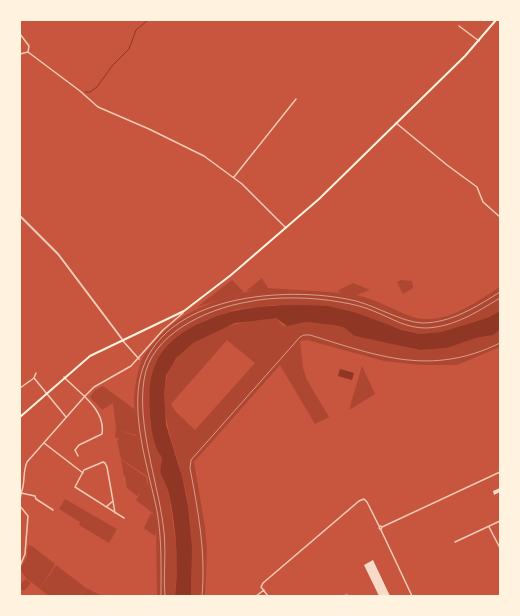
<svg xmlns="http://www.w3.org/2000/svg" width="520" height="616" viewBox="0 0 520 616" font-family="'Varela Round',sans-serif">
	<rect width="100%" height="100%" fill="#c8553d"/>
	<path fill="#ae4732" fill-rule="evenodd" d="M262 278 268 288 342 293 337 291 353 283 370 290 356 295C375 299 392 309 410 316 442 328 474 303 500 287V311L487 318 441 332 420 334 393 327 275 305 238 309 206 320 179 336 169 344 149 393 153 436 161 456V467L169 495 176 545 177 564 175 596H157L156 529 155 536 144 528 151 513 154 515V514L136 500 141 492 137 496 127 488 125 476 127 475 124 476 121 460 146 477 147 481 143 487 147 482 149 488 147 476 121 459 117 441 119 439 115 437 116 429 136 436 142 456 136 435 116 429 113 403 102 410 90 397 95 390 103 386 134 409V413C135 408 134 403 134 398 135 386 137 373 141 362 143 355 149 349 153 344 179 311 215 300 254 290L246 291Z
		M232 280 244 292 197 307Z
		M401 280 412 281 413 288 403 294 397 282Z
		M276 318 283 326 306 322 333 325 343 327 355 336 420 350 447 348 476 338 489 336 500 329V347L457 365H421L384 361 307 340 300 341 303 368 307 380 329 417 315 424 280 365 194 462 205 527 207 550 205 596H191C192 572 192 550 190 526 189 516 189 506 187 496 184 484 181 471 177 458 163 417 150 366 198 340 224 326 246 319 276 318ZM227 340 255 363 195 430 176 412 171 404Z
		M362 366 375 394 349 410Z
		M65 499 117 529 109 543 79 525 80 522 59 509Z
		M28 545 32 546 55 564 40 589 26 578 20 569 27 557Z
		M56 565 86 588 80 596H49L40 589Z
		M26 579 31 583 24 591 20 589V584Z
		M86 588 102 596H81Z"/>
	<path fill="#8f3625" d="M306 305 328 306 357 313 402 330 420 334 441 332 487 318 500 311V329L493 335 476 338 447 348 420 350 355 336 343 327 333 325 306 322 287 326 276 318 235 323 193 343 176 358 166 376 164 393 166 425 182 476 188 505 192 548 191 596H175C179 562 176 528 169 494 167 486 164 481 161 474 159 468 163 462 161 456 160 454 158 453 158 451 152 440 151 425 150 413 147 373 155 348 192 327 231 307 264 305 306 305Z
		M340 369 354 373 352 380 338 376Z"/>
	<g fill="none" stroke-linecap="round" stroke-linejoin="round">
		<path stroke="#8f3625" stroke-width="1" d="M85 92H90L97 87 112 66 129 49 136 30 148 20"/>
	</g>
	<path fill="#f7dbc8" d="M500 488V492L494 495 493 491Z
		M373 560 390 596H379L364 565Z"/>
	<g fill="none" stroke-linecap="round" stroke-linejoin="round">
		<path stroke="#fff3e0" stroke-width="0.5" d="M161 596C161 568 162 539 157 511 149 472 133 424 139 384 152 296 279 286 347 299 372 303 400 322 422 323 451 323 476 307 500 292
			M165 596C163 572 167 548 163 524 157 480 137 424 144 380 150 334 207 309 247 302 275 296 313 297 340 302 353 304 365 307 376 312 393 319 406 328 426 328 454 327 477 312 500 298
			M202 596C206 552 198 511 190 468L191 460 300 337 304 335H310C378 356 431 377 500 343"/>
		<path stroke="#f1ccb7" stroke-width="0.5" d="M343 596 347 594 349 596"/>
		<path stroke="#f1ccb7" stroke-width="1.5" d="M459 26 479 41
			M20 34 29 46 28 52
			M20 54 28 52 80 91 98 107 149 129 204 156 242 184 286 228
			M396 123 447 165 477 187 483 202 500 217
			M234 177 296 99
			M123 341 139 359
			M64 377C79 393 106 409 102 434L79 445 75 450 78 456
			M34 378 66 417
			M20 388 34 378 36 373
			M44 443 83 473
			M21 493 35 496 36 499 53 510
			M20 495C26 486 22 473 27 462L85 396 94 387 131 366 163 330 183 313
			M20 500 21 494
			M113 501 115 513
			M20 506 28 516 25 554 20 566
			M106 507 113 501 107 467 105 463 103 462 84 470 75 487 124 518
			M380 526 382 527 381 530 379 528Z
			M382 527 500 472
			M489 527 500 548
			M381 530 412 596
			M455 542 500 521
			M256 596 264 590
			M268 596 261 587 263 583 359 501 364 499 367 502 379 526"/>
		<path stroke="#f1ccb7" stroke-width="2" d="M20 216 58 254 122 339"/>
		<path stroke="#fff3e0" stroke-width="2" d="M20 417 90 356 184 311 231 275 319 199 465 56 496 20"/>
	</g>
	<rect width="520" height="616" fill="none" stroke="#fff3e0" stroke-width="42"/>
</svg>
